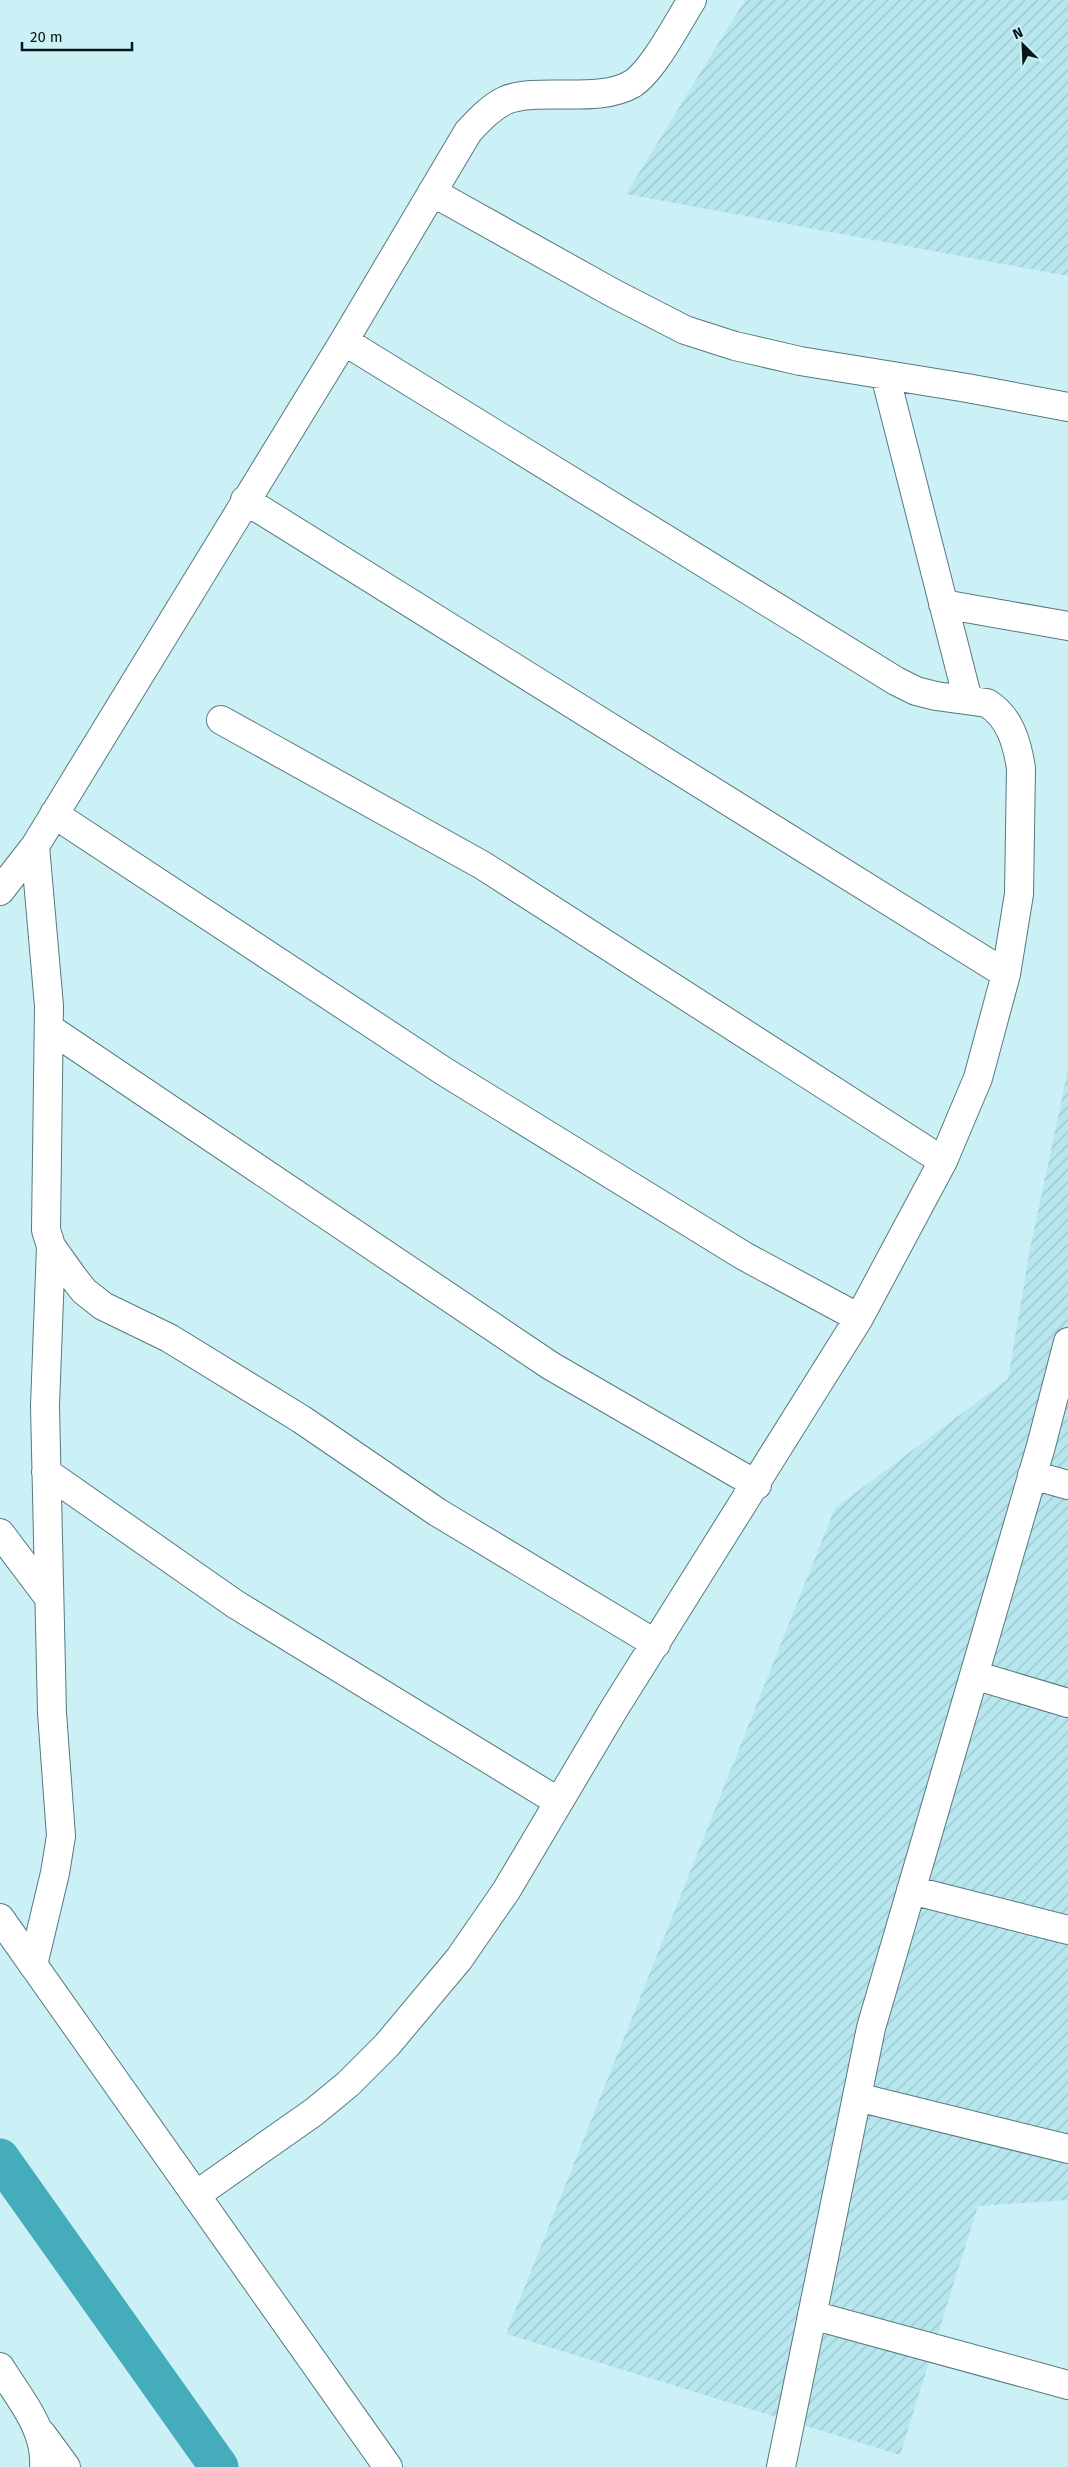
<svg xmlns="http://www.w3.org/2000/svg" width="1068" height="2467" viewBox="0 0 1068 2467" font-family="'Fira Sans',sans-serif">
	<defs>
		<pattern id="industrial-furrows" width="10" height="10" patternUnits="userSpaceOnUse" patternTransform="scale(1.25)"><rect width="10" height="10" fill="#b7e6ee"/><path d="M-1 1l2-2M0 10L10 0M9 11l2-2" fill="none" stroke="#9cc5cc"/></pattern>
	</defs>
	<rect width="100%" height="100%" fill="#cbf1f7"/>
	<path fill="url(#industrial-furrows)" d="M745 0H1068V276L626 194Z
		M1068 1070V2200L978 2206 900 2455 506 2334 835 1508 1008 1379 1030 1249Z"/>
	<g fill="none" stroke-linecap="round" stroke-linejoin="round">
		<path stroke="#44acbb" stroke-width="39" d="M0 2158 219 2467"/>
		<g stroke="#56797e" stroke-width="30">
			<path id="minor" d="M432 192 613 293 685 330 735 346 800 361 967 388 1068 407
				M885 375 968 700
				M245 500 1006 974
				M943 604 1068 626
				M221 720 482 865 943 1161
				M54 814 445 1072 744 1256 859 1318
				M35 846 49 1006 46 1230 51 1246 73 1277 84 1291 103 1306 169 1338 301 1419 437 1512 656 1644
				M0 891 35 846 344 341 468 132C479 120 491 107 506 100 540 87 598 104 632 84 653 71 678 22 692 0
				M49 1028 551 1366 757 1485
				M46 1472 235 1604 559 1802
				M1032 1475 1068 1485
				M0 1533 49 1598
				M974 1675 1068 1703
				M911 1890 1068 1930
				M33 1965 55 1873 61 1836 52 1713 45 1406 51 1246
				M857 2097 1068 2149
				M196 2195 314 2112 348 2084 387 2045 459 1959 506 1891 614 1709 859 1318 943 1161 978 1078 1006 974 1019 894 1021 768C1017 743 1010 717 987 703L936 696 916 691 896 681 344 341
				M812 2315 1068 2385
				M0 2367C19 2398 47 2429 44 2467
				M41 2433 66 2467
				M781 2467 871 2028 1041 1446 1068 1342"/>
		</g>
		<g stroke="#56797e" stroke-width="30">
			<path id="major" d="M0 1918 388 2467"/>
		</g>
		<use href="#minor" stroke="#fff" stroke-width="28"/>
		<use href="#major" stroke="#fff" stroke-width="28"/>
	</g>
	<g transform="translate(1023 45) rotate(336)" stroke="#cbf1f7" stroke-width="4" paint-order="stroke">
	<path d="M0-4L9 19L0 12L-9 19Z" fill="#091619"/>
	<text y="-8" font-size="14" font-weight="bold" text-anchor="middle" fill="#091619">N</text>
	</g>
	<path d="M22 42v8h110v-8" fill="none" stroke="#091619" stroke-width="2.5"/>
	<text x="30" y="42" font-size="15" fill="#091619" stroke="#cbf1f7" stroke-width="4" paint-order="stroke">20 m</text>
</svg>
